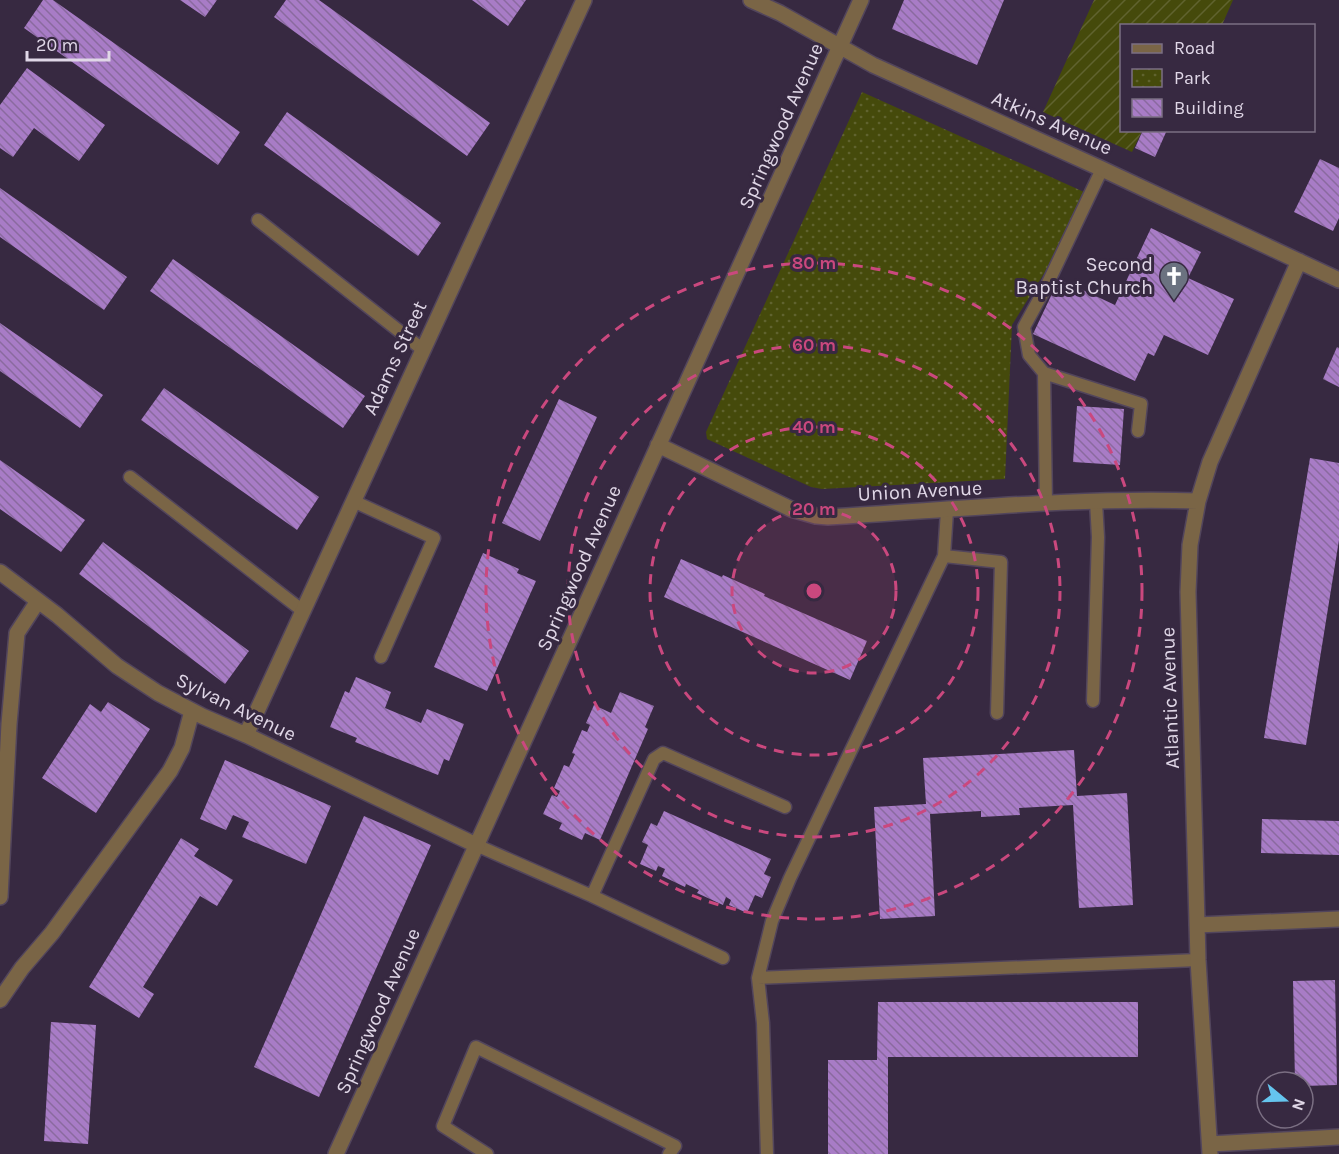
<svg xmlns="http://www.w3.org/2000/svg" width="1339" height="1154" viewBox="0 0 1339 1154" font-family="Karla,sans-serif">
	<defs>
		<pattern id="park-dots" width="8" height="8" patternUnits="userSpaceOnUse" patternTransform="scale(1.5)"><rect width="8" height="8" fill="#454a0b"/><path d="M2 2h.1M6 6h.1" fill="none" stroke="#60632f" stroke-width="1.8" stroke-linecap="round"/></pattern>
		<pattern id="garden-furrows" width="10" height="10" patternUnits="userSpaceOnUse" patternTransform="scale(1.5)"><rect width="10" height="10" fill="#454a0b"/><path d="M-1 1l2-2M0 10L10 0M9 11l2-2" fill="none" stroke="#60632f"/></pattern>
		<pattern id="building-back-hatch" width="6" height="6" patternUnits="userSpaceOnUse" patternTransform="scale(1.5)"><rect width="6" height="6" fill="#a87cc6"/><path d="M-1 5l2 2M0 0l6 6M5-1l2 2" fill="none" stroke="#8a6a9f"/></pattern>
	</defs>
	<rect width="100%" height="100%" fill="#372941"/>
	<path fill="url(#park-dots)" d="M862 92 1084 192 1045 272 1012 325 1005 479 822 489 811 487 707 439 706 432Z"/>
	<path fill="url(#garden-furrows)" d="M1094 0H1233L1222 25 1122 26V130L1142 131 1132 152 1043 112Z"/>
	<path fill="url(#building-back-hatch)" d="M43 0H53L240 132 218 165 24 28Z
		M180 0H217L205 17Z
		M286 0H319L490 123 467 156 274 17Z
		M472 0H526L508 26Z
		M904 0H1004L977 65 892 29Z
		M27 68 105 125 79 161 34 128 13 157 0 148V105Z
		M287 112 441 223 418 256 264 145Z
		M1143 130H1167L1155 157 1135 148Z
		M1320 159 1339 168V218L1333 231 1294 212Z
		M0 188 127 277 104 310 0 237Z
		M1151 228 1201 252 1188 278 1234 299 1208 355 1164 335 1154 356 1148 353 1135 381 1033 334 1059 279 1115 305Z
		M173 259 365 396 343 428 150 291Z
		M0 323 103 395 80 428 0 371Z
		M1337 347 1339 348V387L1323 379Z
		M164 388 319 497 297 530 141 420Z
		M559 399 597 417 540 541 502 523Z
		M1077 406 1124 409 1120 465 1073 462Z
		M1310 458 1339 463V540L1306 745 1264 738Z
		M0 460 85 520 61 552 0 509Z
		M103 542 249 651 225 684 79 574Z
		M483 553 519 569 517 573 536 581 487 691 434 667Z
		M681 559 722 577 723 575 765 594 764 596 867 641 850 680 664 597Z
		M356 677 391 692 385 708 421 723 427 709 464 724 449 761 444 759 438 775 355 742 357 738 330 727 345 691 349 693Z
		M620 692 654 706 645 727 648 729 600 840 585 833 582 840 559 829 562 823 543 814 552 795 557 797 560 791 554 788 564 765 569 767 575 754 572 753 582 730 587 732 590 725 586 723 594 705 611 713Z
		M108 702 150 729 96 813 42 778 90 704 101 712Z
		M1074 750 1077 796 1127 793 1133 905 1079 908 1073 805 1019 808 1020 815 981 817V811L930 814 935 916 880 919 874 807 926 804 923 758Z
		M225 760 331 806 306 864 242 837 249 822 233 815 226 830 200 819Z
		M664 811 771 859 764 874 771 877 762 898 755 895 747 913 729 905 731 900 726 897 723 905 697 893 699 890 686 884 685 887 662 876 665 869 658 866 656 871 640 864 648 845 642 842 651 823 657 826Z
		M364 816 431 845 319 1097 254 1067Z
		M1262 819 1339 821V855L1261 853Z
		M181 838 199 849 194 856 233 880 217 906 200 896 143 987 154 994 139 1018 89 987Z
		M1335 980 1337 1085 1303 1086V1082H1295L1293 981Z
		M878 1002H1138V1057H888V1154H828V1060H877Z
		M51 1022 96 1025 88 1144 44 1141Z"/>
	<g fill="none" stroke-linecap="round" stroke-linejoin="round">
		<g stroke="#52455c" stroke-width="15">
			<path id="lane" d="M258 220 422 349
				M1044 373 1029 355 1024 327 1047 285 1102 169
				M130 477 303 611
				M353 501 434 538 381 657
				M1046 504 1044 373 1141 404 1138 431
				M944 556 1001 562 997 713
				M1093 701 1098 537 1096 502
				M476 845 592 896 723 958
				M592 896 654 759 663 753 785 807
				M758 978 1198 960
				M487 1154 443 1126 476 1047 675 1146 669 1154
				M767 1154 763 1023 758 978 772 921 790 878 944 556 947 511"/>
		</g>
		<g stroke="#52455c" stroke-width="18">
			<path id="street" d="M751 0 780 13 873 65 1102 169 1339 280
				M658 445 791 509 816 516 828 517C951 510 1075 497 1198 501
				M0 572 57 615 117 666 158 693 202 716 246 735 476 845
				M246 735 584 0
				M0 897 9 724 17 633 38 601
				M1197 925 1339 919
				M0 1000 22 968 52 933 170 771 182 748 192 711
				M1210 1144 1339 1137
				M336 1154 861 0
				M1210 1154 1198 960 1188 592 1190 545 1198 501 1210 462 1299 261"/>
		</g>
		<use href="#lane" stroke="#7a6546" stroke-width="12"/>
		<use href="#street" stroke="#7a6546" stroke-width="15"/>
	</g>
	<circle cx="814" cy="591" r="82" fill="#ca487e" fill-opacity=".12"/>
	<g fill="none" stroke="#ca487e" stroke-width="3" stroke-dasharray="10 8">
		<circle cx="814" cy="591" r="82"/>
		<circle cx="814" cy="591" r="164"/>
		<circle cx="814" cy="591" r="246"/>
		<circle cx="814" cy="591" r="328"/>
	</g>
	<defs>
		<g id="church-pin" transform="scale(1.5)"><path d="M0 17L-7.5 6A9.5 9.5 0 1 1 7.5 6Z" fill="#6b7280" stroke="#372941"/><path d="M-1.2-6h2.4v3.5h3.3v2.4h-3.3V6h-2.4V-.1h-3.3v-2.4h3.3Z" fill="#fff"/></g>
	</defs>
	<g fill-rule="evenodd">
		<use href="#church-pin" x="1174" y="276"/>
	</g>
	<g text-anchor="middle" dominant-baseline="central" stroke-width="6" stroke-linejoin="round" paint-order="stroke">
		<g font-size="20" fill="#e0d7e7" stroke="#372941">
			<text transform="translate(1052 123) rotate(24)">Atkins Avenue</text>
			<text transform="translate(781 126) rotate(-66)">Springwood Avenue</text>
			<text transform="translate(395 358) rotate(-65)">Adams Street</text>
			<text transform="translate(920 491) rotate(-3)">Union Avenue</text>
			<text transform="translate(579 568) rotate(-66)">Springwood Avenue</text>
			<text transform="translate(1170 698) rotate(-92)">Atlantic Avenue</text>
			<text transform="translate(236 707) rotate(26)">Sylvan Avenue</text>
			<text transform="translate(378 1011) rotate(-66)">Springwood Avenue</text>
		</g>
		<g font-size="20" fill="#e0d7e7" stroke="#372941" text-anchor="end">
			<text x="1153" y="264">Second<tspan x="1153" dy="23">Baptist Church</tspan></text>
		</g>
	</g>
	<circle cx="814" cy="591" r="9" fill="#ca487e" stroke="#372941" stroke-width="3"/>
	<g font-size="18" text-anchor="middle" font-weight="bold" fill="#ca487e" stroke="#372941" stroke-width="6" stroke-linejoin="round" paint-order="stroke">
		<text x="814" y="269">80 m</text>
		<text x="814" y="351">60 m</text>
		<text x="814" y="433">40 m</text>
		<text x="814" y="515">20 m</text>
	</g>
	<rect x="1120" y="24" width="195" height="108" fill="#372941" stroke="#7b6f83" stroke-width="1.5"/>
	<rect x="1132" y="44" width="30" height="9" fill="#7a6546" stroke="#7b6f83" stroke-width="1.5"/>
	<text x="1174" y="54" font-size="18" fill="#e0d7e7">Road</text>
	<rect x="1132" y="69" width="30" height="18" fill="url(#park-dots)" stroke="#7b6f83" stroke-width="1.5"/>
	<text x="1174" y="84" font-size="18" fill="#e0d7e7">Park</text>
	<rect x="1132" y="99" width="30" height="18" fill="url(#building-back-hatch)" stroke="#7b6f83" stroke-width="1.5"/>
	<text x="1174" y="114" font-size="18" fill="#e0d7e7">Building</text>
	<g transform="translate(1285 1100) rotate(109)"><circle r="28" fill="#372941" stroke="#7b6f83" stroke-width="1.5"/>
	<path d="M0-4.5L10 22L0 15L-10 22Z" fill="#65c5ee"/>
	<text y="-9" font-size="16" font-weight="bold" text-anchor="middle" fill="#e0d7e7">N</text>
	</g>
	<path d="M27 51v9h82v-9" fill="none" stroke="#e0d7e7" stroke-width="3"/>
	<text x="36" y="51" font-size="18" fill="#e0d7e7" stroke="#372941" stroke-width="4.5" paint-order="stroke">20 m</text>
</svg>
